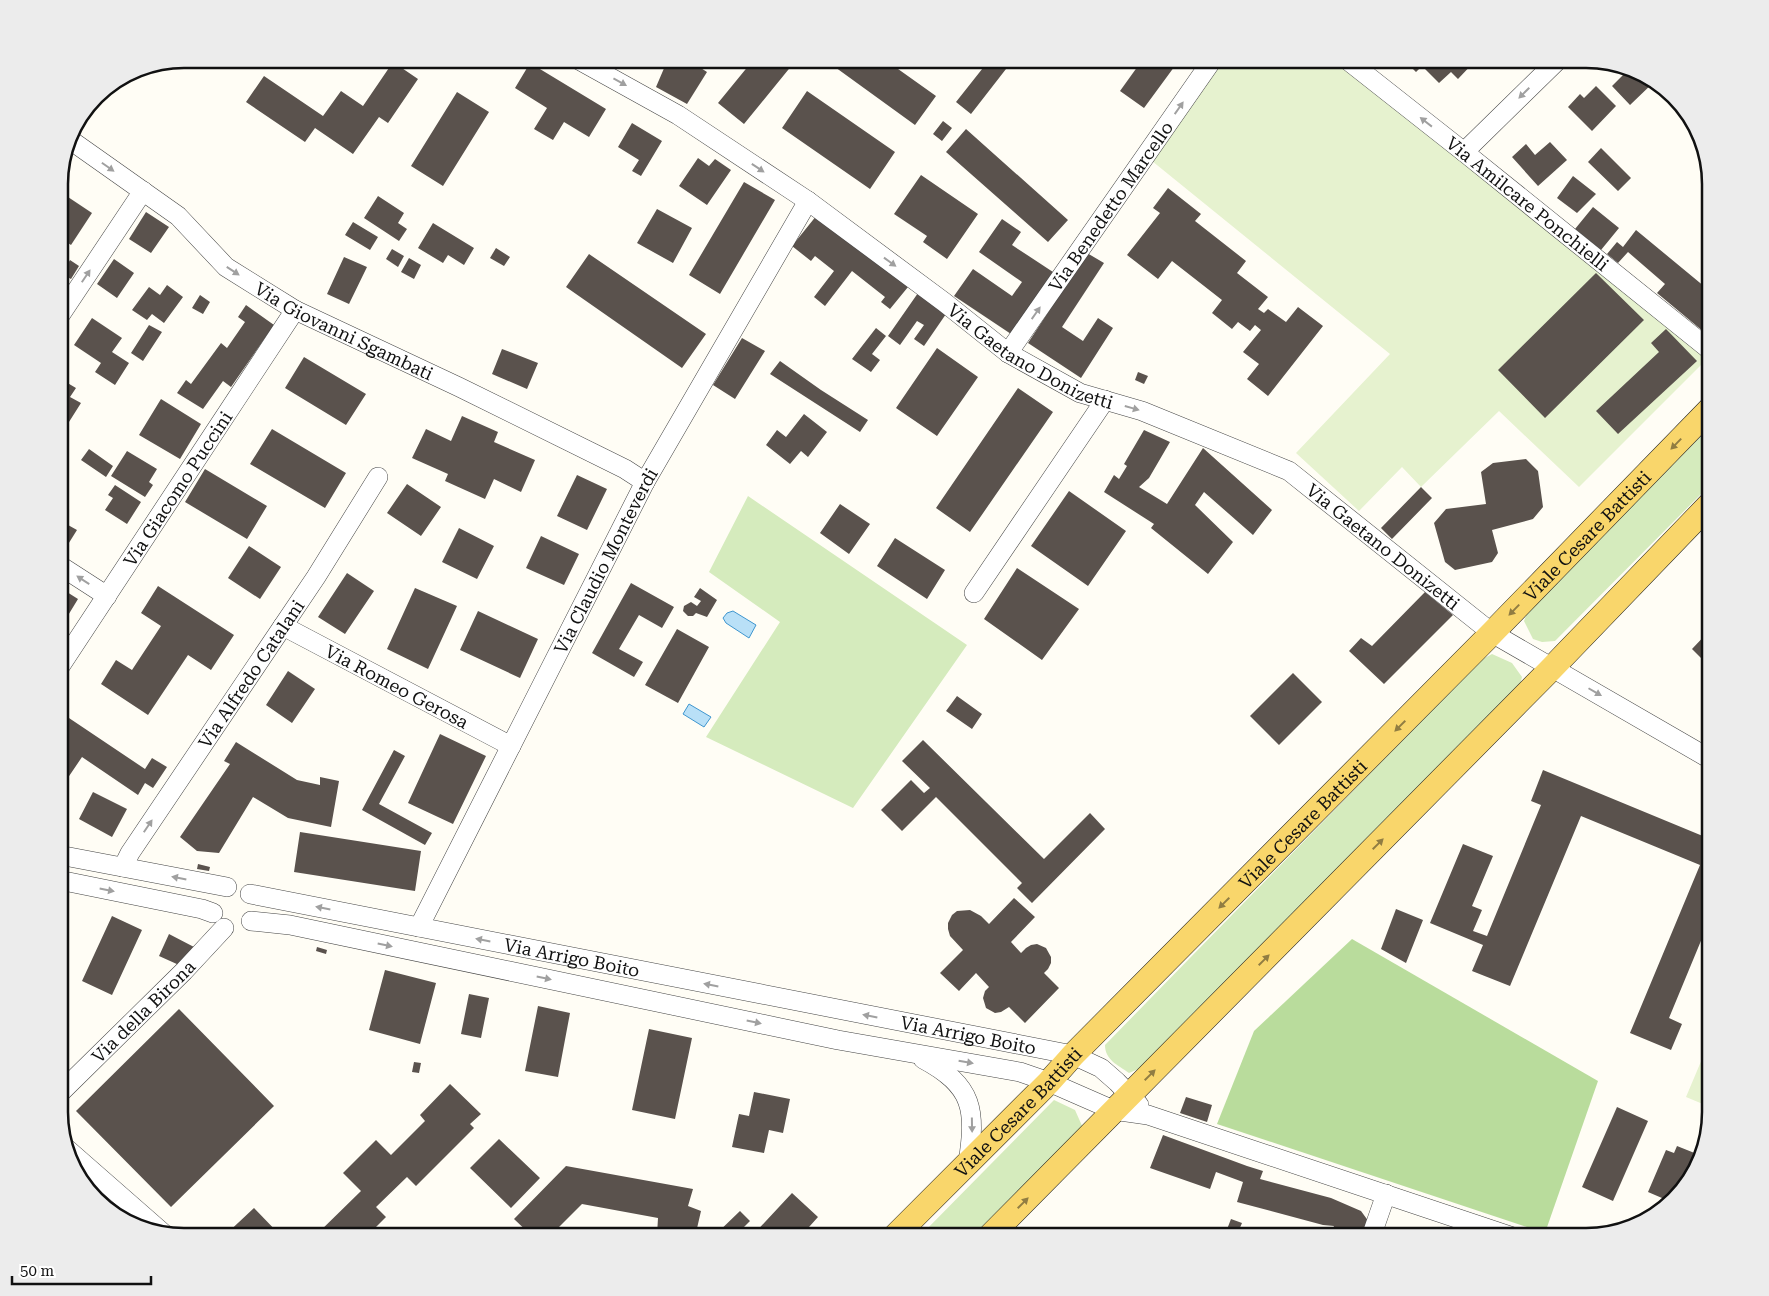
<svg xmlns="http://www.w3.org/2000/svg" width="1769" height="1296" viewBox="0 0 1769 1296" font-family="'Roboto Serif',serif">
	<rect width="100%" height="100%" fill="#fffdf5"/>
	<path fill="#d5ebbd" d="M1710 427V485L1555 641 1542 642 1533 639 1524 621 1527 613Z
		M748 496 967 645 853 808 706 737 780 622 709 572Z
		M1492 654 1512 663 1522 677 1520 685 1143 1067 1129 1073C1118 1065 1105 1060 1105 1045L1481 660Z
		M1054 1100 1075 1110 1083 1128 974 1237H919Z"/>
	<path fill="#b9dc9c" d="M1352 939 1598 1081 1545 1233 1217 1124 1254 1031Z"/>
	<path fill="#e6f2cf" d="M1225 59H1333L1596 267 1600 265 1707 359 1579 487 1499 411 1421 487 1402 467 1359 511 1296 453 1390 354 1152 161Z
		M1710 1040V1107L1686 1097Z"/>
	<path fill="#b9e0f7" stroke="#3f96cf" d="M733 611 756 625 749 638 726 623 723 618 727 613Z
		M689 704 711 717 704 727 683 714Z"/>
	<path fill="#5a524d" d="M668 59H687L707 72 687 104 656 87Z
		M754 59H797L744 124 718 103Z
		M830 59H884L936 96 915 125 828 62Z
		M990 59H993L1006 69 971 114 956 102Z
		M1143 59H1180L1144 108 1120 91Z
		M1403 59H1475L1476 60 1458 79 1451 72 1439 83 1422 66 1416 72Z
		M393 62 418 79 388 123 379 117 353 154 315 128 305 142 246 102 264 76 323 116 341 91 363 106Z
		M530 63 606 109 589 137 564 122 553 140 534 129 547 108 515 88Z
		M1616 64 1626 65 1655 81 1630 105 1612 86 1625 73Z
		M1596 86 1616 106 1592 131 1568 107 1580 94 1584 98Z
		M807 91 895 152 870 189 782 128Z
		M457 92 489 112 443 186 411 166Z
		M943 121 952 128 942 141 933 134Z
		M632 123 662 141 641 176 632 171 639 160 618 147Z
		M966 129 1068 220 1048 242 946 152Z
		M1550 142 1567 160 1538 186 1512 157 1526 144 1535 155Z
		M1601 148 1631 178 1618 191 1588 162Z
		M698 158 709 166 715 159 731 170 707 205 679 186Z
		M921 175 978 214 947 259 923 242 927 236 894 214Z
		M1573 176 1596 194 1577 213 1557 198Z
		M744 182 775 200 720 294 689 275Z
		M1168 188 1201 214 1195 221 1246 261 1237 273 1268 297 1258 309 1264 313 1268 309 1286 322 1298 307 1323 326 1268 396 1247 379 1259 364 1243 352 1261 330 1255 325 1250 331 1238 322 1232 329 1212 313 1222 300 1172 261 1158 279 1127 255 1160 213 1153 208Z
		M59 191 92 213 71 245 59 237Z
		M378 196 404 213 398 223 407 229 399 241 364 218Z
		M1593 207 1619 228 1601 250 1575 229Z
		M657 209 692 228 673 263 637 243Z
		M146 212 169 227 151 253 129 239Z
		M817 215 908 287 890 309 881 302 885 297 852 271 825 306 814 297 834 271 815 256 811 261 792 246Z
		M1002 219 1021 232 1012 245 1053 272 1011 334 954 296 973 269 1012 296 1022 282 979 252Z
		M353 222 378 237 370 250 345 235Z
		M433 223 474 248 464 265 448 255 443 263 418 248Z
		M1636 230 1705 287 1710 281V337L1657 293 1665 284 1628 252 1618 263 1607 254 1617 242 1623 247Z
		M496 248 510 257 504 266 490 258Z
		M392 249 404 256 398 267 386 259Z
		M1087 253 1104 263 1062 327 1083 341 1098 318 1113 328 1081 378 1028 343Z
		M589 254 706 334 682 368 566 287Z
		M344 257 367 267 349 304 327 294Z
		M409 258 421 265 414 279 401 272Z
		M114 259 134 273 117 298 97 284Z
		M70 260 79 266 71 279 62 274Z
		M1596 273 1644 320 1545 418 1498 370Z
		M167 285 183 297 164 323 152 314 147 320 132 310 149 287 160 295Z
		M918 293 946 314 924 346 914 339 924 325 917 321 900 345 888 336Z
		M200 295 210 302 203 314 192 308Z
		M246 305 274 325 231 387 223 381 203 409 177 393 186 380 191 384 221 343 227 348 245 322 238 317Z
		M92 318 122 338 112 352 129 363 115 385 95 372 101 363 74 345Z
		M149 325 162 332 143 361 131 353Z
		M876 328 886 336 872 354 880 360 871 372 852 359Z
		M1666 329 1697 361 1618 434 1596 411 1659 352 1651 343Z
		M742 338 765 351 735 399 713 385Z
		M937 348 978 377 937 436 896 408Z
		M502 349 538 363 527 389 492 374Z
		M304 357 366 394 346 425 285 388Z
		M780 361 821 390 868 420 860 432 770 374Z
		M1138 372 1148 376 1144 384 1135 380Z
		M59 378 76 388 70 397 81 403 62 433 59 431Z
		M1018 388 1053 412 970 532 936 508Z
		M161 399 201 424 180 459 139 435Z
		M804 414 827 432 808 457 801 451 790 464 766 445 777 430 786 437Z
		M462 416 498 432 494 442 535 460 521 492 494 479 485 499 445 481 448 474 412 458 426 429 451 441Z
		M272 429 346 473 325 508 250 464Z
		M1144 430 1170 442 1149 478 1139 487 1167 504 1203 448 1272 510 1253 535 1204 492 1195 505 1233 542 1208 574 1151 528 1154 524 1104 492 1114 475 1119 479 1127 466 1124 464Z
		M89 449 113 466 106 477 81 460Z
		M127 451 157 469 149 482 153 485 145 497 111 476Z
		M1526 459 1538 471 1543 507 1533 519 1492 530 1498 553 1492 562 1455 570 1445 562 1434 523 1446 509 1486 504 1481 472 1493 463Z
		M205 469 267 506 247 539 185 502Z
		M577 475 607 489 587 530 557 516Z
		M407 484 441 507 421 536 387 513Z
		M115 485 141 502 127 524 105 510 113 498 108 495Z
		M1421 487 1432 498 1392 539 1381 528Z
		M1069 491 1126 531 1088 586 1031 546Z
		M840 504 870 524 849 554 820 533Z
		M59 520 77 530 62 554 59 552Z
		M459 528 494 546 477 579 442 562Z
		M541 536 579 554 564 585 526 568Z
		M895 538 945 570 927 599 877 566Z
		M249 546 281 567 260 599 228 578Z
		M1017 568 1079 609 1042 660 984 619Z
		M347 573 374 591 345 634 318 617Z
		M631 583 674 607 662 628 639 615 619 649 643 662 634 677 592 653Z
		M158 586 234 635 211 670 188 655 148 715 101 684 116 660 132 670 161 626 141 613Z
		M59 587 78 599 64 622 59 619Z
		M415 588 457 606 428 669 387 649Z
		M700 588 717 600 707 617 696 613 693 616H688L683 611 684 606 691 602 697 606 701 601 694 597Z
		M1425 592 1453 615 1384 684 1349 651 1361 638 1372 646Z
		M478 611 538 639 520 678 460 650Z
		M677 629 709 647 678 703 645 685Z
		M1710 630V667L1692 649Z
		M288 671 315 689 292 723 266 705Z
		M1293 673 1322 702 1279 745 1250 716Z
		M957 696 982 714 972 729 946 711Z
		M66 716 145 769 152 758 167 767 153 788 145 783 138 795 82 757 59 791V726Z
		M1710 728V745L1702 740Z
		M440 734 486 756 453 824 408 803Z
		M923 740 1044 859 1090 813 1105 829 1032 903 1017 888 1022 883 936 797 902 831 881 810 911 780 924 793 930 788 902 761Z
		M236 742 297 780 320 785V777L339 781 331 827 288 818 253 797 219 853 197 851 180 837 230 764 224 761Z
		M394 750 405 756 379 804 432 833 425 845 362 810Z
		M1543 770 1710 839V919L1669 1018 1682 1024 1671 1050 1630 1033 1700 865 1581 816 1510 986 1472 971 1483 945 1430 923 1463 844 1493 856 1472 906 1482 910 1473 931 1487 936 1541 805 1531 801Z
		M93 792 127 809 112 837 79 819Z
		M300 832 421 851 415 891 294 872Z
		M198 864 210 867 209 871 197 869Z
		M1014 898 1035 917 1011 942 1021 953 1026 948 1031 945 1037 944 1046 948 1051 957V963L1048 969 1044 973 1059 988 1025 1023 1009 1007 1001 1012 995 1013 986 1008 983 998 985 991 989 987 976 973 959 991 940 973 963 950 950 936 948 929V923L952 915 957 911 970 910 981 916 989 924Z
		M59 907 64 909 59 924Z
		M1396 909 1423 920 1406 963 1381 949Z
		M112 916 142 930 112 995 82 981Z
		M169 934 194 947 179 965 159 956Z
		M317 947 327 950 326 954 316 951Z
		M385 970 436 983 420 1044 369 1030Z
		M469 994 489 998 481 1038 461 1034Z
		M538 1006 570 1013 558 1077 525 1071Z
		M179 1009 274 1106 171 1207 76 1111Z
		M59 1016 64 1018 59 1030Z
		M649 1029 692 1038 675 1119 632 1110Z
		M414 1062 421 1063 419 1073 412 1072Z
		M450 1084 481 1114 470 1124 474 1128 416 1186 407 1177 376 1207 386 1217 366 1237H314L361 1191 343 1173 376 1140 391 1155 425 1121 420 1115Z
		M754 1092 790 1099 783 1133 769 1130 764 1153 732 1147 739 1114 749 1116Z
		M1186 1097 1212 1105 1207 1122 1180 1113Z
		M1617 1107 1648 1121 1613 1201 1582 1187Z
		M1163 1135 1247 1166 1263 1171 1260 1179 1331 1198 1361 1211 1369 1222 1363 1237H1329L1334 1226 1323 1225 1237 1202 1243 1182 1216 1172 1210 1189 1150 1168Z
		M499 1139 540 1178 511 1208 470 1168Z
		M1677 1146 1702 1156 1685 1188 1669 1201 1648 1192 1666 1150 1674 1153Z
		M566 1166 693 1189 688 1206 701 1211 695 1237H669L657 1235 658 1218 582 1204 549 1237H533L514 1219Z
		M792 1193 818 1217 800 1237H751Z
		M254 1208 282 1237H223Z
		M740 1211 750 1221 734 1237H713Z
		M1231 1219 1242 1223 1236 1237H1224Z
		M1178 1227 1208 1237H1174Z"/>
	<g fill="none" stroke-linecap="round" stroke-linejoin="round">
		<g stroke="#444" stroke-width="20">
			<g id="minor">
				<path id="s1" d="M577 59 678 115 808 201 944 302 1008 353 1080 393 1142 411 1289 471 1492 633 1710 759"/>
				<path id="s2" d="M1346 59 1464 152 1710 350"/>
				<path id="s3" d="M69 139 178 216 226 267 295 310 459 387 625 469 645 482"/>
				<path d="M1464 152 1559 59"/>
				<path d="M59 317 143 191"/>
				<path id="s4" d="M1008 353 1213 59"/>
				<path d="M59 565 107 596"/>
				<path d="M974 593 1105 400"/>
				<path id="s5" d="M283 626 511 746"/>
				<path id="s6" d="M59 668 295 310"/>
				<path d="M59 855 227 887"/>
				<path id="s7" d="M123 867 130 853 316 577 378 477"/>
				<path d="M59 880 202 909 213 913"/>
				<path id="s8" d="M250 894 1073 1055 1101 1068 1117 1082 1139 1105"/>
				<path d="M251 921 290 925 838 1040 1020 1072 1049 1082 1113 1110 1148 1115 1513 1237"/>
				<path id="s9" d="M419 927 645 482 808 201"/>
				<path d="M923 1059C974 1086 976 1110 968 1163"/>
				<path id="s10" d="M59 1094 184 971 224 928"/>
				<path d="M67 1149 164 1234"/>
				<path d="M1371 1237 1386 1194"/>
			</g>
		</g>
		<g stroke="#222" stroke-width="25">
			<g id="major">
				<path id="s11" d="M894 1237 1049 1082 1073 1055 1492 633 1710 409"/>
				<path d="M989 1237 1552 668 1710 504"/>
			</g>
		</g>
		<use href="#minor" stroke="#fff" stroke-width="19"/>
		<use href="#major" stroke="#f9d66b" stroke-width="24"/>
	</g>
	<defs><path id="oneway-solid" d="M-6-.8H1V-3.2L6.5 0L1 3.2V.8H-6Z" transform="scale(1.25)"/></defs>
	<g fill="#a0a0a0">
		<use href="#oneway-solid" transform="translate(620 82) rotate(29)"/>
		<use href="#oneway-solid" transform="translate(1524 93) rotate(135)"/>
		<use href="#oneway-solid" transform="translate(1179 108) rotate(-55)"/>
		<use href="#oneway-solid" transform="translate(1426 122) rotate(-142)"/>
		<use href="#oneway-solid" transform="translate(108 167) rotate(35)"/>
		<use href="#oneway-solid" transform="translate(758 168) rotate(34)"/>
		<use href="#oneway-solid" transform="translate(890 262) rotate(36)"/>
		<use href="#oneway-solid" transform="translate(233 271) rotate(33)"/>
		<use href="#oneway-solid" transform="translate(86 276) rotate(-56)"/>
		<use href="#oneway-solid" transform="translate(1036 313) rotate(-55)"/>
		<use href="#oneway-solid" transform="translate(1132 408) rotate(16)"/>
		<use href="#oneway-solid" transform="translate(83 580) rotate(-147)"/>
		<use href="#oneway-solid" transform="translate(1595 692) rotate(30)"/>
		<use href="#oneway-solid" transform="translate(148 826) rotate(-56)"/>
		<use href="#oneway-solid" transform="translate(179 878) rotate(-169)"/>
		<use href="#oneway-solid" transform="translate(107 890) rotate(11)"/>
		<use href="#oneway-solid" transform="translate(323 908) rotate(-169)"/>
		<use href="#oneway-solid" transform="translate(483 940) rotate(-169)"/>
		<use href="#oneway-solid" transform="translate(385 945) rotate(12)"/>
		<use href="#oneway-solid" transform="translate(544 978) rotate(12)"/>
		<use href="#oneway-solid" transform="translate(711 985) rotate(-169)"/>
		<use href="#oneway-solid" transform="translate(870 1016) rotate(-169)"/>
		<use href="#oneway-solid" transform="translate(754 1022) rotate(12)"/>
		<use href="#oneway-solid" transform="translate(966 1062) rotate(10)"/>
		<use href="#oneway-solid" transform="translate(972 1125) rotate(89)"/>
	</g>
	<g fill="#917d42">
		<use href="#oneway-solid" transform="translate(1676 444) rotate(134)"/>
		<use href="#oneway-solid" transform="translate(1514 610) rotate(134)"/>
		<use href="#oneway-solid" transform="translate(1400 726) rotate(135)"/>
		<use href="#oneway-solid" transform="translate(1378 844) rotate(-45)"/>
		<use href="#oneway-solid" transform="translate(1224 903) rotate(135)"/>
		<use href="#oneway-solid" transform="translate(1264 960) rotate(-45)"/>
		<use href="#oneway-solid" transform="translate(1150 1075) rotate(-45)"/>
		<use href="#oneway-solid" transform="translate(1023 1203) rotate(-45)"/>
	</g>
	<g text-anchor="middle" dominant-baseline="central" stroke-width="5" stroke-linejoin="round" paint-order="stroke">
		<g font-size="18" fill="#111" stroke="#fff">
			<text stroke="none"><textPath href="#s2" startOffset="232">Via Amilcare Ponchielli</textPath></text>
			<text stroke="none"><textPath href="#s4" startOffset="179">Via Benedetto Marcello</textPath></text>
			<text stroke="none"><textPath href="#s3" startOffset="338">Via Giovanni Sgambati</textPath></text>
			<text stroke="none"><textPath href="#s1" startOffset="544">Via Gaetano Donizetti</textPath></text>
			<text stroke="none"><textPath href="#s6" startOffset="215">Via Giacomo Puccini</textPath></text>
			<text stroke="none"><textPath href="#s11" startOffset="986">Viale Cesare Battisti</textPath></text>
			<text stroke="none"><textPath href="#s1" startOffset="949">Via Gaetano Donizetti</textPath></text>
			<text stroke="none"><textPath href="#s9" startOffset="411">Via Claudio Monteverdi</textPath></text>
			<text stroke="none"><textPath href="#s7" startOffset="232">Via Alfredo Catalani</textPath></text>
			<text stroke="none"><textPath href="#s5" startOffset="129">Via Romeo Gerosa</textPath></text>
			<text stroke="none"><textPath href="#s11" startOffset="581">Viale Cesare Battisti</textPath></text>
			<text stroke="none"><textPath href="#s8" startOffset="328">Via Arrigo Boito</textPath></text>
			<text stroke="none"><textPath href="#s10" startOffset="118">Via della Birona</textPath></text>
			<text stroke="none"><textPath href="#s8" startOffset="732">Via Arrigo Boito</textPath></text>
			<text stroke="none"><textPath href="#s11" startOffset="176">Viale Cesare Battisti</textPath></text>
		</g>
	</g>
	<path d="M0 0H1769V1296H0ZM184 68H1586A116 116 0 0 1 1702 184V1112A116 116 0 0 1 1586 1228H184A116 116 0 0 1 68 1112V184A116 116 0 0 1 184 68Z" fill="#ececec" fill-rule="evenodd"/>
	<path fill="none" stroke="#111" stroke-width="2.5" d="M184 68H1586A116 116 0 0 1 1702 184V1112A116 116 0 0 1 1586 1228H184A116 116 0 0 1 68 1112V184A116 116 0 0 1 184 68Z"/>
	<path d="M12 1276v8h139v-8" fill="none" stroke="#111111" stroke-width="2.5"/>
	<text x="20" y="1276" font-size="15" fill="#111111" stroke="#ffffff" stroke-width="4" paint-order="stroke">50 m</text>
</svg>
